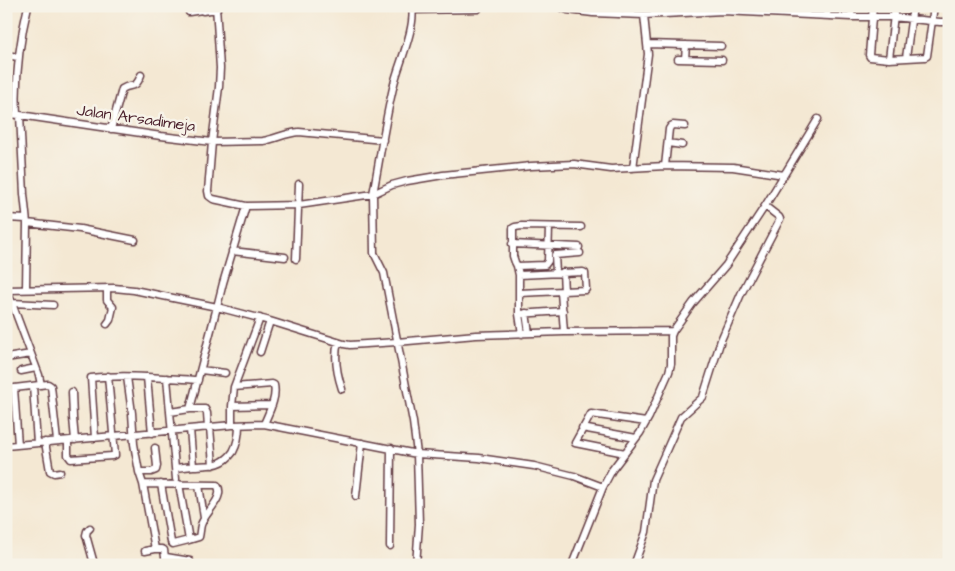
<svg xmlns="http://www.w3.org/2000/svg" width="955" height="571" viewBox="0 0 955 571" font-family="'Architects Daughter',sans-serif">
	<rect width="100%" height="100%" fill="#f7f3e8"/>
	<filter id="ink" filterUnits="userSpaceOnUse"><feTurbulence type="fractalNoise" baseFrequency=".02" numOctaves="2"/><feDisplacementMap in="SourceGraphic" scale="10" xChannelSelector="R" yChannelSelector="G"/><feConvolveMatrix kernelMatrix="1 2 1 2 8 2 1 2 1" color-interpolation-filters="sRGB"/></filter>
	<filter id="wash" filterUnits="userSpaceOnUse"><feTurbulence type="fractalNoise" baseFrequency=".0096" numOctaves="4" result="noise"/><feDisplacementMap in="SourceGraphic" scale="20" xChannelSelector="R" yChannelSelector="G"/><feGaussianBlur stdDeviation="1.12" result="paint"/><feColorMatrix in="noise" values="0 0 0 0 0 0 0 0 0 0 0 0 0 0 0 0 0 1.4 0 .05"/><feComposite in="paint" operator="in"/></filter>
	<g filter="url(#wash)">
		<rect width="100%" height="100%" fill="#f4e8d3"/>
	</g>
	<g filter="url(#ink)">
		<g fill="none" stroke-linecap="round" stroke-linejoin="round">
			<g stroke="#643d44" stroke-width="9">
				<path id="minor" d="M201 6 203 11 217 9
					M216 6 220 68 219 87 212 142 208 191 209 196 213 199 246 206 299 205 373 194C380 158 385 120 394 84 399 63 416 28 412 6
					M558 6 568 10 593 13 644 15 723 11 851 17H893L940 22H949
					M873 6 869 55 870 57 889 59 925 57 927 56 934 6
					M412 10 478 9
					M189 12 202 10
					M806 15 807 6
					M827 16 828 6
					M851 17 852 6
					M647 44 721 46
					M6 55 18 57
					M906 58 913 6
					M678 59 722 60
					M685 59 686 45
					M889 59 895 6
					M6 114 20 115 161 136 212 142 263 141C275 139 286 133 299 132L383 140
					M17 115C15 77 19 43 28 6
					M20 115 24 194 27 223 26 289
					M111 129 122 89C132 82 135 91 141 75
					M668 143 682 145
					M665 166 669 129 671 126 673 125 685 126
					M633 168 648 54 644 15
					M784 175 818 119
					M6 218 26 219
					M27 223 80 229 135 240
					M512 244 579 247
					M232 251 285 257
					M296 259 299 184
					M517 266 545 265 548 261 549 227
					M563 272 564 292
					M556 273 555 255 580 253
					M107 288V300L113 307 110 320 107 324
					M6 290 114 288 134 290 217 307 223 283 246 206
					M7 290 39 375 41 385
					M561 292 564 332
					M519 293 585 290 586 289 585 273 583 272 519 275
					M12 303 53 305
					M526 313 529 333
					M519 314 563 311
					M522 334 519 314V275L517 266 515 262 513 256V228L515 227 522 226 581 227
					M338 342C334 357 337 374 342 389
					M260 352 270 321
					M6 358 31 354
					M201 370 225 373
					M21 371 36 368
					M127 377 132 413 134 444 139 472 143 484 155 549H162L164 550 166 565
					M147 377 152 433
					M167 378 176 479
					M33 386 37 443
					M234 387 260 318
					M14 388 18 445
					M6 389 48 384 51 386 57 441
					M72 392 73 418 75 440
					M232 406 234 387 272 384 274 385C277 398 269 412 264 424
					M170 412 190 409
					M232 425V406L272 405
					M210 427 213 465
					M208 428 207 413 205 409H190L217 307 270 321 344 344 350 345 397 342 476 335 564 332 673 331
					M582 428 636 438
					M95 438 91 378C126 374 162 378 198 380
					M68 441V455L71 459 112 456 115 455 108 376
					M45 442 50 471 54 473 60 472
					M6 446 232 425 264 424 417 454 479 458 534 466 574 476 603 487
					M625 453 575 443 591 414 646 422
					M193 466C210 465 222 467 233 452 238 443 239 435 239 425
					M175 468 193 466 190 429
					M139 472H151L156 470 157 466 155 448
					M143 484 217 485C226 497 205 512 201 525 200 529 200 533 199 537L189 540
					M161 484 171 542 173 544 189 540 179 484
					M199 485 204 518
					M356 496 362 443
					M390 546 391 448
					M145 551 155 549
					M166 557 190 561
					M87 565 92 562 93 560 86 535 87 531 90 528
					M416 565 419 524 417 454 413 422 384 273 374 253 373 194 392 185 407 181 443 175 531 166 574 164 611 169 665 166 733 167 784 175 765 206 726 265 693 303 673 331 671 336V364L669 372 649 417 640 433 612 470 603 487 572 565
					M634 565 646 532 653 480 681 417 703 397 721 340 741 294 778 223 780 219 779 217 765 206"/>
			</g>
			<use href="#minor" stroke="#fff" stroke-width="6"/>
		</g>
	</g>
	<g text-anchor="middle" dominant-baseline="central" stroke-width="5" stroke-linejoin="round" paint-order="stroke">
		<g font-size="16" fill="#4a1f2b" stroke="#f7f3e8">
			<text transform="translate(136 118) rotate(8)">Jalan Arsadimeja</text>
		</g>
	</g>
	<rect width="955" height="571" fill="none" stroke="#f7f3e8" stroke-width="25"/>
</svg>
